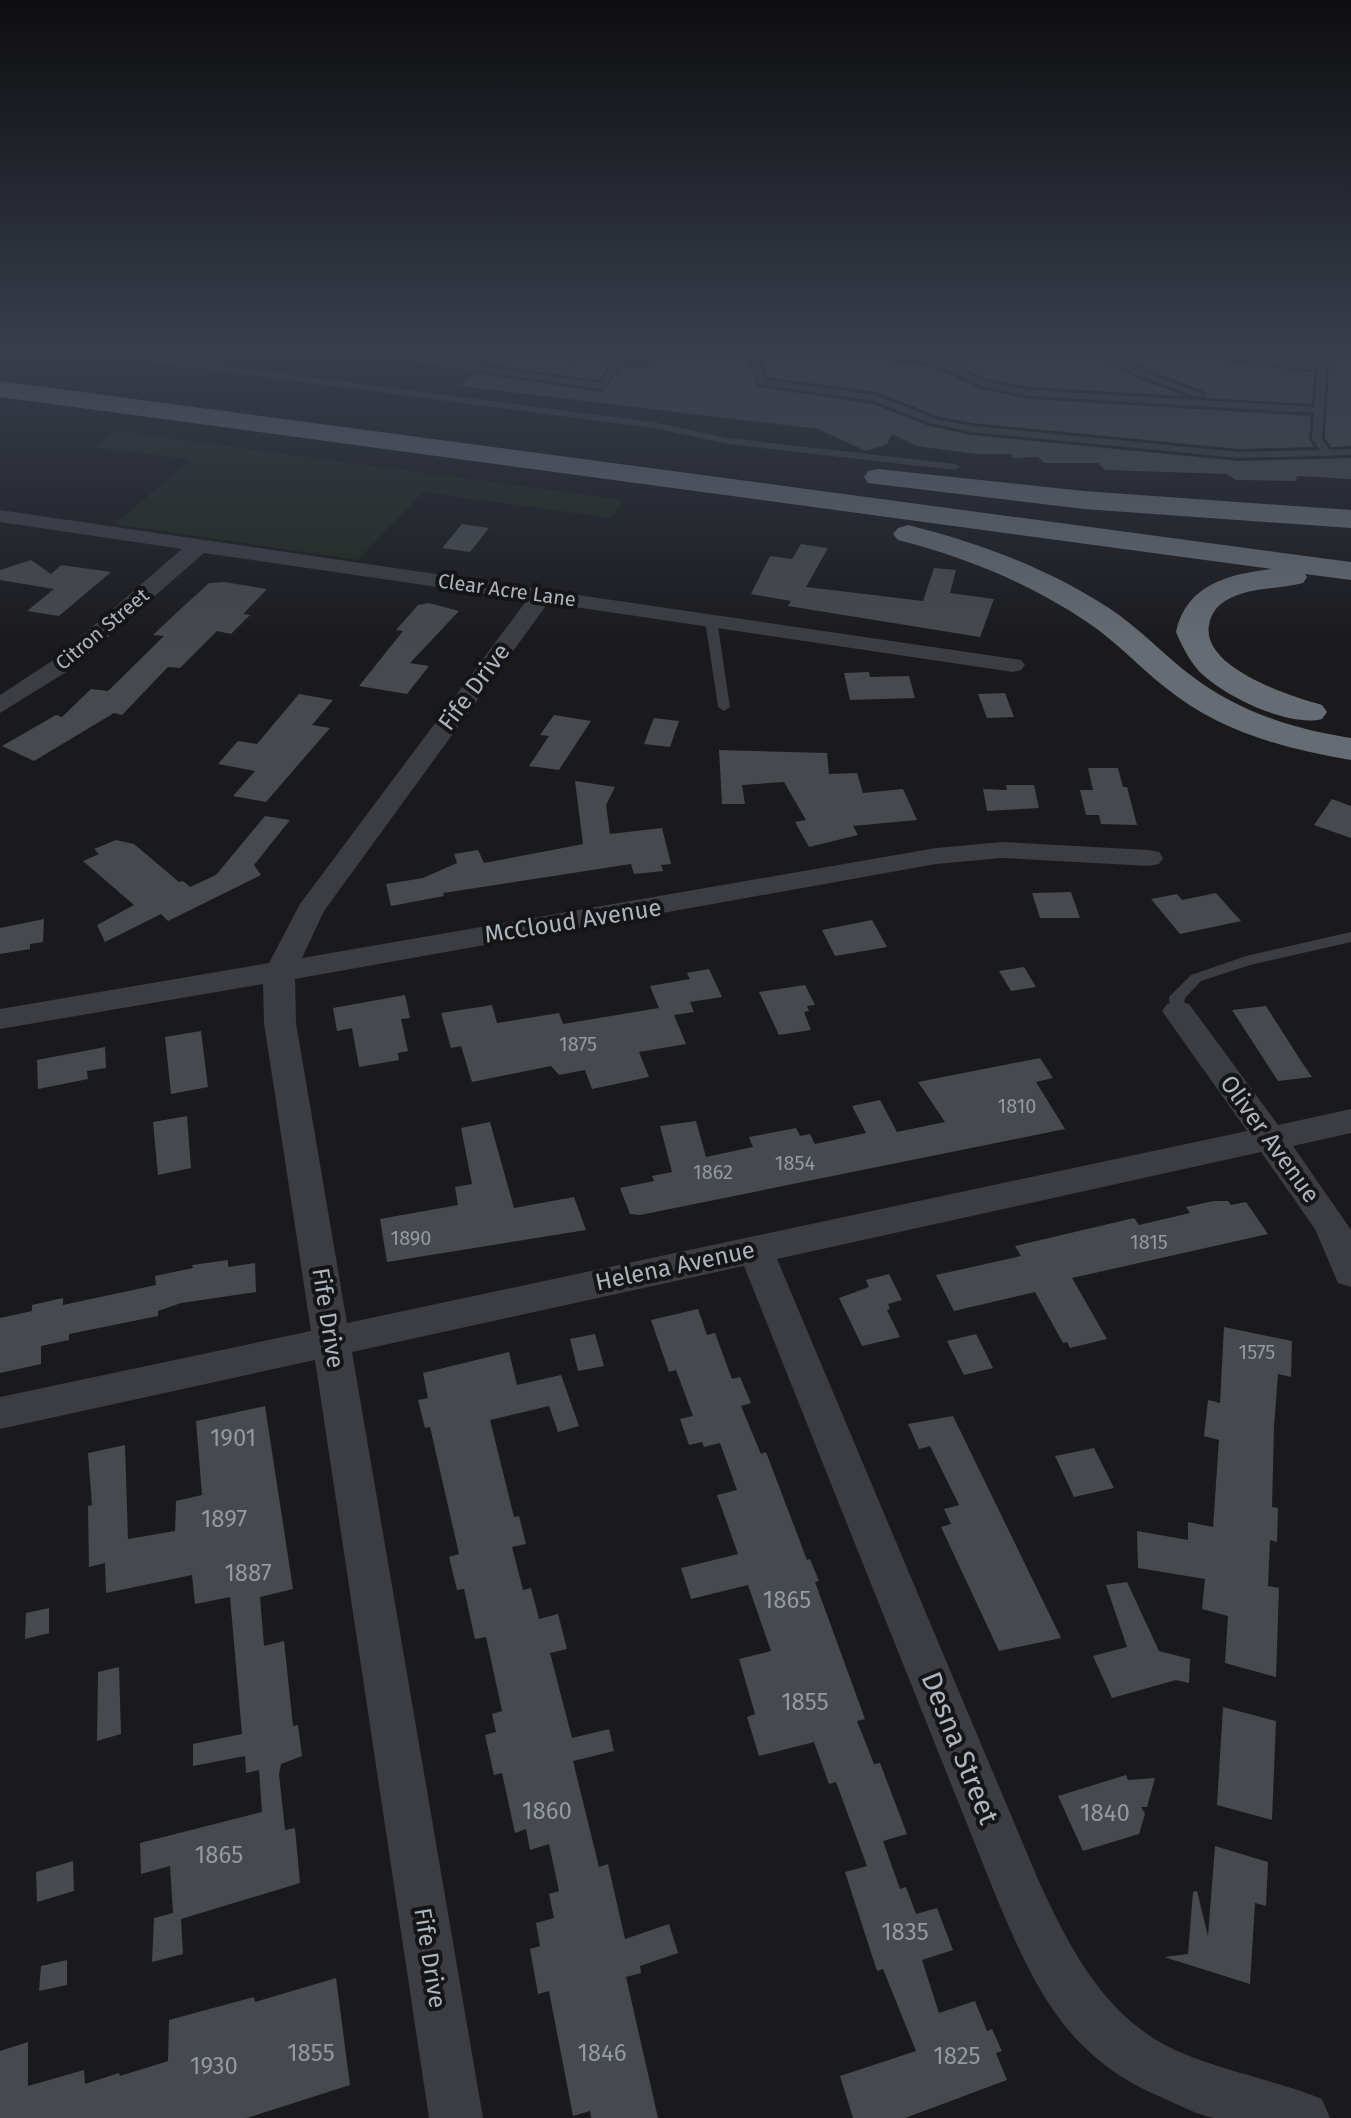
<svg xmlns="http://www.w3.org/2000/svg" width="1351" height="2118" viewBox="0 0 1351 2118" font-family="'Fira Sans',sans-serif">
	<rect width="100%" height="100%" fill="#1a1a1d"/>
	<path fill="#20281f" d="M116 431 624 500 611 518 423 492 358 560 114 524 192 460 95 447Z"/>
	<path fill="#46494d" d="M500 352 575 361 574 352H605L609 365 598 380 484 364Z
		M713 352H746L758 387 873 404 929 426 971 435 1239 461 1351 458V479L1297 476 1296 481 1236 480 1226 474 1105 470 1098 463H1044L1038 457 1013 458 1011 454H976L917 446 892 434 887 444 866 451 818 429 461 386 475 373 602 392 623 366 643 369 654 357 678 359Z
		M760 352H851L854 355 934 367 980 389 1030 399 1311 416 1309 439 1314 447 1239 449 972 423 937 416 876 392 767 377Z
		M964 352H1096L1136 378 1186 396 1030 387 988 379 958 366Z
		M1114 352H1153L1160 356 1207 352 1248 367V364L1314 373 1312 404 1206 398V392L1144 368Z
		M1250 352H1316L1315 362Z
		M1330 352H1351V446L1331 447 1325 438Z
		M462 524 489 528 470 552 442 548Z
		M801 544 828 548 806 587 923 601 934 568 956 570 950 593 994 599 980 637 788 606 791 601 751 594 770 556 792 559Z
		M31 560 51 574 61 565 111 572 59 616 27 611 54 589 0 580V570Z
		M224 582 267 589 243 614 250 615 231 634 217 631 180 668 168 667 122 715 114 713 34 761 2 746 56 715 62 717 91 689 108 691 164 636 153 635 173 616 209 583Z
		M429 603 459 611 410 663 429 666 407 694 359 686 403 631 396 630 418 605Z
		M869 672 870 677 909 676 915 698 850 700 844 673Z
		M1005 693 1014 717 987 718 978 694Z
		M299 694 333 700 312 725 330 728 266 802 233 796 255 771 218 764 238 741 257 744Z
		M554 715 591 721 559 770 529 766 549 736 540 735Z
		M654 718 679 721 670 747 644 744Z
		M719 750 827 753 829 774 857 773 863 793 903 789 917 820 853 826 858 835 809 847 795 822 806 820 784 782 742 785 745 804H722Z
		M1088 768H1118L1123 787H1127L1137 825 1101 824 1099 815H1086L1080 790H1093Z
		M575 781 615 787 606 805 610 834 662 828 671 864 661 865 663 871 634 874 631 864 443 893 444 896 391 906 386 884 423 878 457 863 454 854 478 850 484 863 583 844Z
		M1006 785H1034L1039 808 987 811 983 789 1007 790Z
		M1332 799 1351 806V838L1314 825Z
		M265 816 290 820 254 865 261 875 168 921 161 914 105 942 97 925 134 905 83 861 99 854 94 849 116 840 134 844 179 882 183 881 190 887 216 875Z
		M1071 892 1080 918H1040L1032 893Z
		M1216 893 1241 921 1180 934 1151 899 1177 894 1182 900Z
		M44 919 43 942 30 944V949L0 954V928Z
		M872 920 887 947 835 956 822 930Z
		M1024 967 1036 987 1011 991 999 971Z
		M709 969 722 997 690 1002 694 1012 674 1015 686 1044 639 1052 649 1077 592 1089 585 1070 559 1075 551 1066 472 1082 461 1046 451 1048 441 1013 492 1005 497 1023 559 1013 563 1024 659 1008 650 986 690 979 687 973Z
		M805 985 815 1005 807 1006 809 1011 804 1012 811 1030 779 1035 759 992Z
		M405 995 410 1018 401 1019 408 1051 398 1053 399 1060 359 1067 352 1028 337 1031 333 1008Z
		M1266 1006 1301 1061 1312 1077 1278 1081 1232 1010Z
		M201 1031 208 1087 171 1094 165 1037Z
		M105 1047 106 1068 87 1071 88 1079 38 1089 37 1060Z
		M1040 1058 1053 1078 1036 1082 1065 1129 640 1215 630 1214 620 1188 654 1181 652 1176 672 1172 660 1126 696 1121 706 1157 753 1147 749 1137 796 1128 800 1136 810 1134 815 1144 866 1133 852 1106 880 1100 897 1132 945 1122 918 1082Z
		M187 1116 191 1168 158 1175 153 1122Z
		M490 1122 514 1208 574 1197 586 1230 387 1262 380 1219 458 1205 455 1187 472 1184 461 1128Z
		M1214 1201H1228L1231 1205 1246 1202 1268 1234 1072 1278 1107 1339 1070 1348 1067 1342 1063 1343 1035 1292 954 1311 936 1275 1021 1256 1015 1246 1134 1218 1139 1225 1190 1213 1186 1207Z
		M228 1260V1267L255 1263 256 1292 181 1303 158 1311V1316L69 1334V1340L41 1346V1364L0 1373V1318L32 1311V1305L63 1298V1305L156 1285 155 1276 193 1268 192 1265Z
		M889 1274 902 1300 888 1304 890 1309 887 1310 900 1337 862 1346 839 1298 869 1287 866 1280Z
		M698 1309 707 1335 715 1333 732 1379 740 1377 751 1403 741 1406 761 1454 766 1452 807 1560 810 1559 819 1581 815 1582 865 1719 857 1721 874 1764 880 1763 907 1834 883 1841 900 1889 906 1887 916 1914 937 1908 953 1950 922 1960 939 2013 975 2001 987 2031 992 2029 1002 2051 996 2053 1007 2080 905 2118H853L840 2076 916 2051 883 1969 877 1971 845 1872 867 1866 836 1782 829 1784 814 1742 759 1756 747 1717 755 1714 739 1659 771 1651 748 1585 691 1599 681 1568 738 1554 717 1495 737 1490 720 1443 704 1447 702 1442 689 1445 680 1419 693 1416 676 1370 669 1372 651 1320Z
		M1224 1327 1292 1341 1291 1377 1278 1374 1274 1427 1272 1507 1278 1508 1277 1542 1270 1540 1268 1586 1279 1588 1276 1677 1225 1663 1228 1616 1202 1609 1205 1579 1138 1568 1137 1531 1188 1540V1522L1213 1527 1219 1440 1204 1436 1208 1400 1220 1403Z
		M595 1334 604 1366 578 1371 570 1339Z
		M976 1334 993 1368 964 1375 947 1341Z
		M509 1352 517 1385 561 1375 579 1426 558 1432 549 1406 490 1420 514 1517 519 1516 526 1544 512 1547 523 1590 531 1588 539 1619 558 1614 567 1649 550 1653 572 1738 609 1729 614 1751 573 1761 599 1867 608 1864 625 1939 669 1924 678 1953 640 1966 641 1973 626 1977 658 2118H591L590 2111 573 2116 549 1991 538 1994 530 1949 540 1946 536 1923 554 1918 549 1894 559 1891 549 1844 530 1850 526 1829 515 1833 502 1773 494 1775 485 1735 496 1732 492 1714 502 1711 486 1637 475 1639 464 1589 457 1590 449 1557 459 1554 430 1427 425 1428 418 1400 428 1398 423 1373Z
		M265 1406 293 1589 260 1597 264 1646 284 1641 293 1726 298 1725 302 1756 281 1764 279 1774 285 1830 295 1828 300 1883 181 1919 183 1954 152 1962 154 1918 173 1913 170 1866 141 1874 140 1843 262 1812 259 1770 246 1773 245 1756 193 1766V1744L242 1734 230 1597 195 1604 192 1575 106 1593 105 1563 89 1567 88 1506 92 1505 88 1453 125 1445 128 1539 175 1531 176 1501 202 1495 196 1421Z
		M953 1416 972 1455 1061 1638 999 1651 941 1527 951 1524 944 1509 959 1505 930 1446 919 1449 908 1424Z
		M1094 1448 1114 1488 1074 1497 1055 1456Z
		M1127 1582 1159 1651 1190 1659 1189 1683 1176 1680 1112 1698 1093 1656 1127 1647 1106 1585Z
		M49 1608V1633L25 1639 26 1613Z
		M119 1667 121 1734 97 1741 98 1672Z
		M1223 1707 1276 1721 1272 1820 1217 1805Z
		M1126 1775 1128 1780 1155 1778 1147 1807H1141L1145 1814 1139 1834 1083 1851 1058 1796Z
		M1215 1846 1268 1862 1266 1906 1255 1903 1250 1984 1164 1957 1188 1954 1193 1892 1197 1891 1208 1936Z
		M73 1861 74 1891 37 1902 36 1872Z
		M67 1960V1985L39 1991 41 1966Z
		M336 1978 350 2085 247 2118H0V2051L28 2042V2086L84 2070 85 2084 119 2073 120 2076 168 2061 169 2020 254 1997 255 2002Z"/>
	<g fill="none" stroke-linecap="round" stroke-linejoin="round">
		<path fill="#3b3d42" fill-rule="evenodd" d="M94 352H115L653 422 728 438 955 464 960 467 955 470 728 444 653 428 98 355Z
			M353 352H373L599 383 622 352H630L604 388 601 389Z
			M749 352H757L765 380 876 395 936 419 972 426 1239 452 1320 450 1312 439 1314 413 1030 396 981 386 935 364 854 352C878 350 925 353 947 363L953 352H961L954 367 987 382 1030 390 1315 407 1317 370 1255 363 1220 352H1233L1255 357 1318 365 1319 352H1327L1322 439 1330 450 1351 449V455L1239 458 972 432 930 423 874 401 758 384Z
			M1099 352H1109L1143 371 1205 395 1197 397 1137 375Z
			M711 617 717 620 730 707 724 711 718 707 705 620Z
			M1351 932V942L1250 965 1201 981 1185 998 1183 1015 1178 1016 1170 1011 1169 997 1191 975 1246 956Z"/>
		<path fill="#3b3d42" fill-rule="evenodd" d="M0 510 1021 660 1025 665 1021 670 1013 672 548 603 324 911 302 958 936 848 1002 842 1149 850 1159 852 1163 858 1159 864 1149 866 1002 858 936 864 295 979 296 1023 347 1323 1247 1131 1162 1011 1167 1004 1178 1001 1189 1004 1278 1125 1351 1109V1133L1293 1146 1351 1230V1287L1338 1283 1315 1229 1261 1152 777 1259 1037 1877C1070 1950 1108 2025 1187 2055 1231 2073 1278 2081 1322 2099L1330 2118C1293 2118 1250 2118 1214 2118 1197 2115 1179 2105 1163 2098 1066 2058 1033 1985 995 1894L744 1266 352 1352 483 2118H429L315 1360 0 1429V1397L311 1331 264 1023 263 984 0 1029V1009L269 963 300 904 527 600 204 553 71 669 0 713V695L55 659 182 549 0 522Z"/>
		<path fill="#666c73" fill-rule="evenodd" d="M0 381 1351 562V580L1305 574 1307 577 1303 583C1277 590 1249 586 1225 601 1216 607 1211 614 1209 625 1201 668 1292 697 1322 705L1327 712 1322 719C1289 728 1221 695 1198 670 1188 658 1182 646 1176 632 1186 585 1228 574 1272 569L0 397Z
			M878 469 1084 491 1351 510V528L1084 509 868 483 864 477 868 471Z
			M908 525C980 543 1047 568 1109 608 1138 627 1162 653 1189 674 1237 711 1292 729 1351 738V760C1284 749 1219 731 1166 688 1139 667 1116 641 1087 622 1029 583 965 557 898 540L893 534 898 528Z"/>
	</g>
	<linearGradient id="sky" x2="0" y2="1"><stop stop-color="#0e0e10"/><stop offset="0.54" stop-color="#383e4c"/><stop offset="1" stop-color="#383e4c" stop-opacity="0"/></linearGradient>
	<rect width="1351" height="648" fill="url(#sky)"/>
	<g text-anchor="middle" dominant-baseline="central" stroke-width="8" stroke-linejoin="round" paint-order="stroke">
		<g font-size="20" fill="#acb4bd" stroke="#151518">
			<text transform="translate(507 590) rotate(8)">Clear Acre Lane</text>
			<text transform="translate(102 629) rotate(-40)">Citron Street</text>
		</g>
		<g font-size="20" fill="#9299a1">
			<text x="578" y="1044">1875</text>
			<text x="1017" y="1106">1810</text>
			<text x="795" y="1163">1854</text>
			<text x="713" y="1172">1862</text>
			<text x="411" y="1238">1890</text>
			<text x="1149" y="1242">1815</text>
			<text x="1257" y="1352">1575</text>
		</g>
		<g font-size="24" fill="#acb4bd" stroke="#151518">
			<text transform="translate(474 687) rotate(-53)">Fife Drive</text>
			<text transform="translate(573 921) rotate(-9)">McCloud Avenue</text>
			<text transform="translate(1270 1139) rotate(54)">Oliver Avenue</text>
			<text transform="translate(675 1266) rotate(-12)">Helena Avenue</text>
			<text transform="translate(328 1318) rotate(81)">Fife Drive</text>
			<text transform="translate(430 1958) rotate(81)">Fife Drive</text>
		</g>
		<g font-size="24" fill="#9299a1">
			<text x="233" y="1438">1901</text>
			<text x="224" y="1519">1897</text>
			<text x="248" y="1573">1887</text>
			<text x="787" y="1600">1865</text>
			<text x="805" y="1702">1855</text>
			<text x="547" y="1811">1860</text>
			<text x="1105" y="1813">1840</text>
			<text x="219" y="1855">1865</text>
			<text x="905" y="1932">1835</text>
			<text x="311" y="2053">1855</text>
			<text x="602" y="2053">1846</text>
			<text x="957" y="2056">1825</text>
			<text x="214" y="2066">1930</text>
		</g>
		<g font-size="28" fill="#acb4bd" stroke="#151518">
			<text transform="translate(960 1748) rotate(68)">Desna Street</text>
		</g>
	</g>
</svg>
